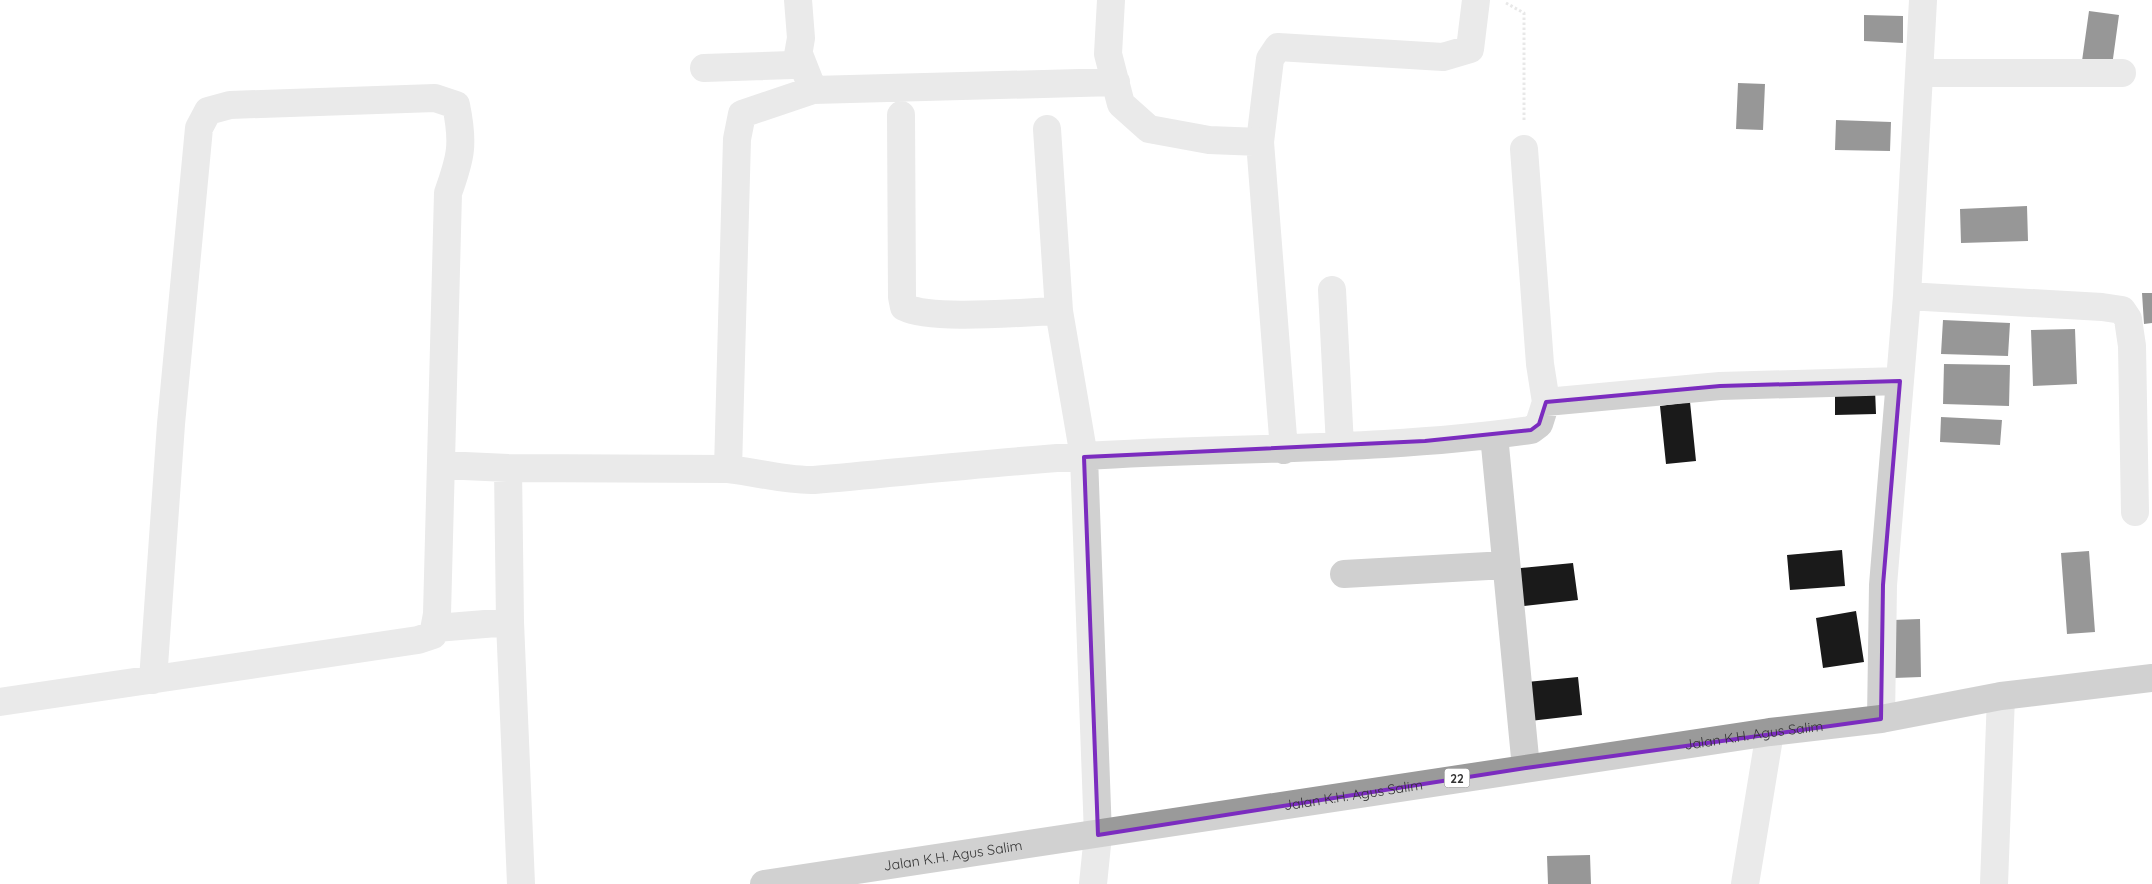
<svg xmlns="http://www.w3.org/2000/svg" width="2152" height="884" viewBox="0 0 2152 884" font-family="Quicksand,sans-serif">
	<rect width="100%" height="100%" fill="#fff"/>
	<path fill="#1a1a1a" d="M2089 11 2119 15 2112 66 2082 61Z
		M1864 15 1903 16V43L1864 41Z
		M1738 83 1765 84 1763 130 1736 129Z
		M1836 120 1891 122 1890 151 1835 150Z
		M2027 206 2028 241 1961 243 1960 209Z
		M2142 293H2152V323L2144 324Z
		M1943 320 2010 323 2008 356 1941 354Z
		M2075 329 2077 384 2033 386 2031 330Z
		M1944 364 2010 365 2009 406 1943 404Z
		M1835 389H1875L1876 414 1835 415Z
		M1690 402 1696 461 1666 464 1660 406Z
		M1941 417 2002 420 2000 445 1940 442Z
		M1842 550 1845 586 1790 590 1787 555Z
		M2089 551 2095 632 2067 634 2061 553Z
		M1573 563 1578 600 1515 607 1511 569Z
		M1856 611 1864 662 1823 668 1816 618Z
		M1920 619 1921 677 1894 678 1893 620Z
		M1578 677 1582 715 1530 721 1527 682Z
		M1590 855 1591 884H1548L1547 856Z"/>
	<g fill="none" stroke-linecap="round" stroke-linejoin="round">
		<path stroke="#cdcdcd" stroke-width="3" stroke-dasharray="2.5 2.5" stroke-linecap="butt" d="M1506 3 1524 13V121"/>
		<path stroke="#d0d0d0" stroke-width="28" d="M1111 0 1108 54 1121 104 1149 129 1209 140 1260 142
			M800 57 813 90 1116 82
			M704 68 792 65 797 61 801 38 798 0
			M1920 73H2122
			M901 115 902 297 904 307C932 321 1024 312 1059 311
			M1047 129 1059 311 1084 457 1098 835 1093 884
			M1332 290 1340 446
			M1907 296 2102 307 2122 310 2128 319 2132 346 2135 512
			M1546 402 1720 386 1900 381
			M1494 435 1526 768
			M1284 450 1260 142 1270 59 1278 47 1443 57 1470 49 1476 0
			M442 465 508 468 728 469C757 472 785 481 814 480 904 472 995 462 1085 456 1234 447 1383 451 1531 430L1539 424 1546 402 1540 364 1524 149
			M508 468 510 622
			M728 469 737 139 742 114 813 90
			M1344 574 1506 565
			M436 628 510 622 521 884
			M0 702 418 640 433 635 437 614 448 193C461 157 464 144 456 105L435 98 230 105 208 111 199 128 171 424 153 680
			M1881 719 1883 585 1907 296 1923 0
			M1745 884 1770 732
			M1994 884 2001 696"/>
		<path stroke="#9a9a9a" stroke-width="28" id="s1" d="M764 884 1770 732 1881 719 2001 696 2152 678"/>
	</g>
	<path d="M0 0H2152V884H0ZM1900 381 1883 585 1881 719 1526 768 1098 835 1084 457 1425 441 1531 430 1539 424 1546 402 1720 386Z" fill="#fff" fill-opacity=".55" fill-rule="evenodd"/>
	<path fill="none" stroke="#7b2cbf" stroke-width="4" stroke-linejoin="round" d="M1900 381 1883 585 1881 719 1526 768 1098 835 1084 457 1425 441 1531 430 1539 424 1546 402 1720 386Z"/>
	<g text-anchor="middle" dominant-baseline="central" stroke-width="5" stroke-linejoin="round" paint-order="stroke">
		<rect fill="#fff" stroke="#707070" stroke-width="1" x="1444.5" y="768.5" width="25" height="19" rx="4"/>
		<g font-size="12" font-weight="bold" fill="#333">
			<text x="1457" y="778">22</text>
		</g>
		<g font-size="14" fill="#333" stroke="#fff">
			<text stroke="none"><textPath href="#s1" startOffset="1001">Jalan K.H. Agus Salim</textPath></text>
			<text stroke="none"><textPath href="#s1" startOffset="596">Jalan K.H. Agus Salim</textPath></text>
			<text stroke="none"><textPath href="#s1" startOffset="191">Jalan K.H. Agus Salim</textPath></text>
		</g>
	</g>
</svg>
